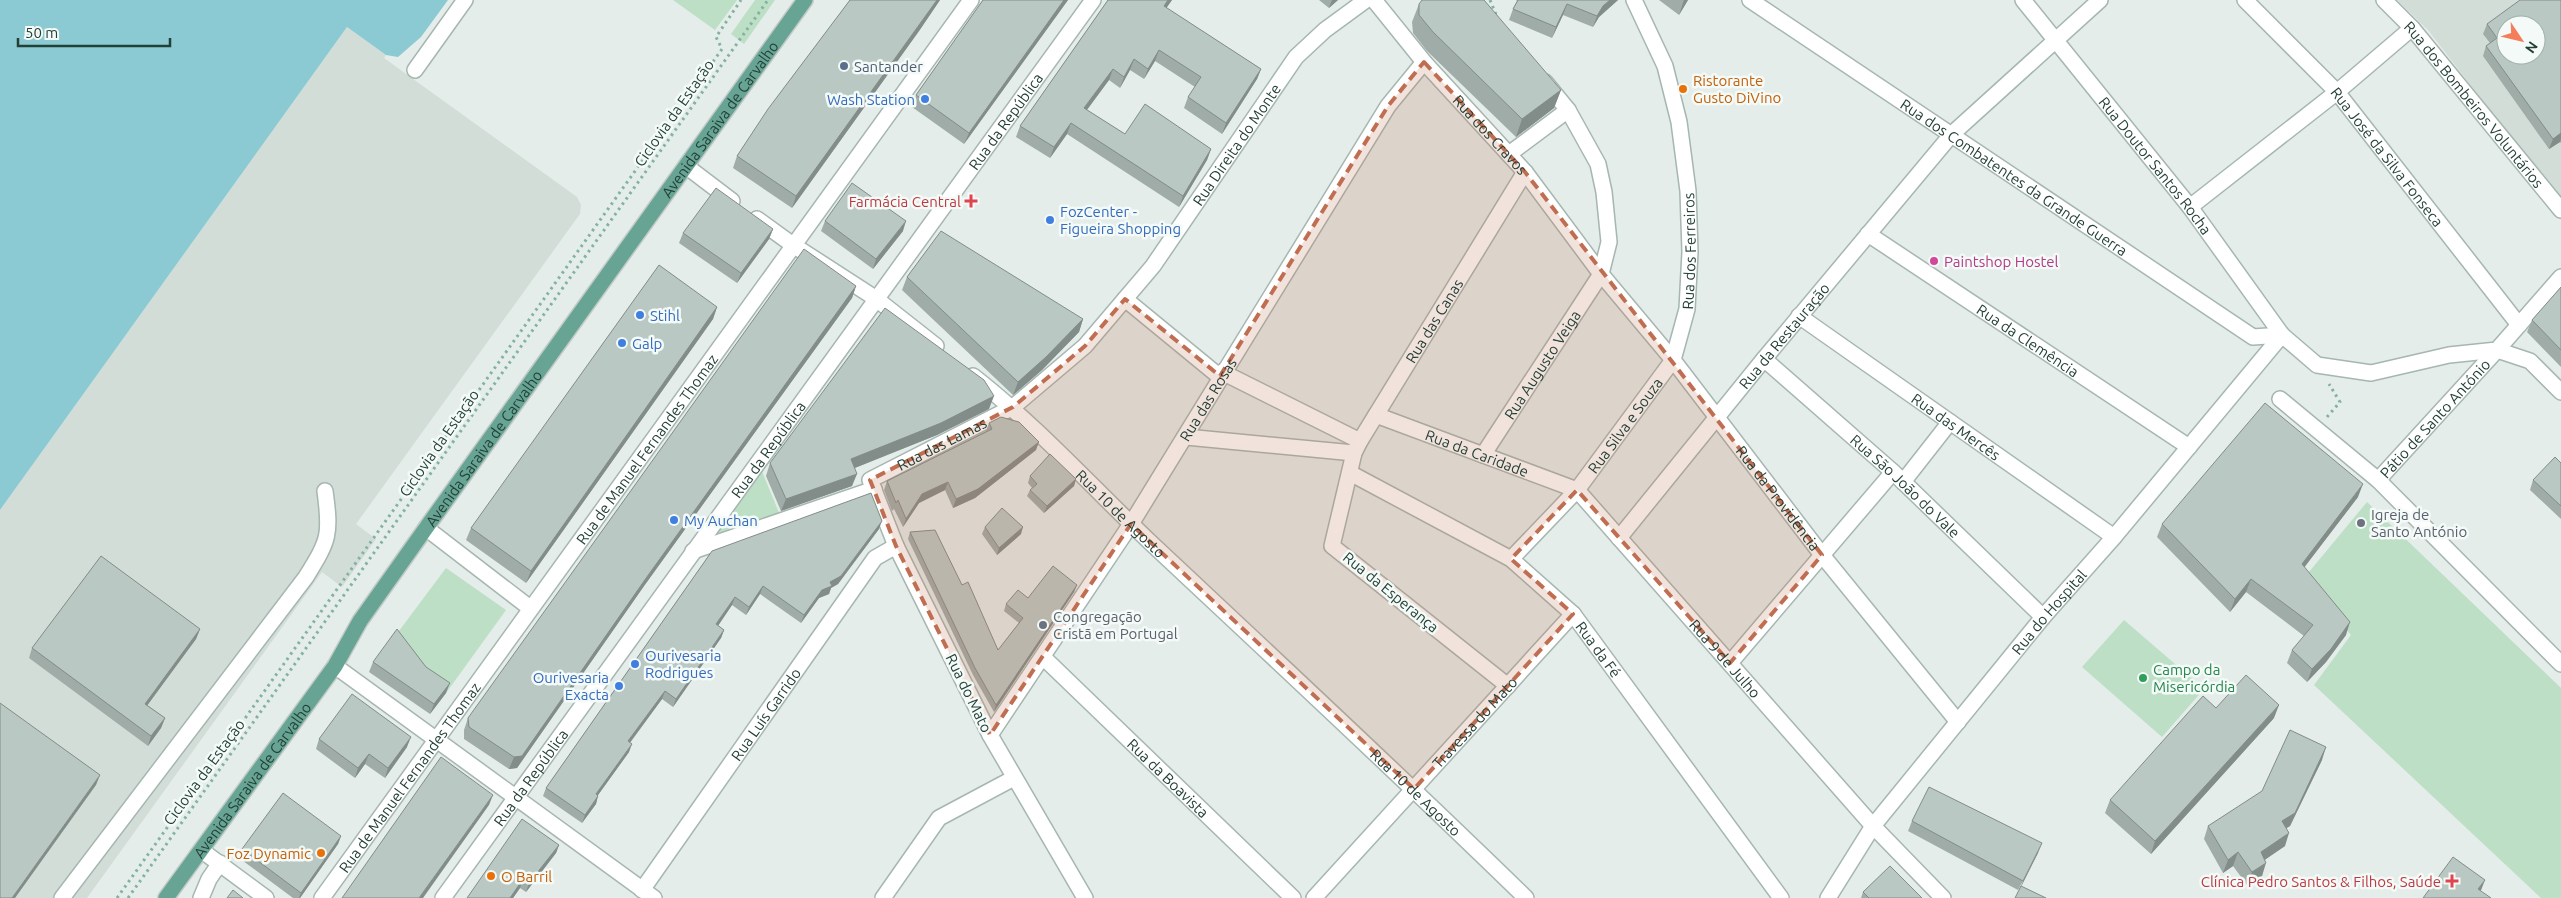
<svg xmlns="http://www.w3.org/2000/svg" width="2561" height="898" viewBox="0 0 2561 898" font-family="Ubuntu,sans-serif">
	<rect width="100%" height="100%" fill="#e4ede9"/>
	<path fill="#d2ddd8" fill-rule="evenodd" d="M2397 0H2561V202L2428 30ZM2506 25H2536V55H2506Z
		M347 27 386 55 384 58 577 197 581 205 580 214 356 524 376 539 342 587 322 572 87 898H0V510Z"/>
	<path fill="#bcdfc5" d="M673 0H737L715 30Z
		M755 0H775L744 44 731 34Z
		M761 469 782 520 693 551Z
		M2367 502 2561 688V898H2541L2314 685 2351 635 2304 578Z
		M446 568 506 610 446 693 422 677 393 639Z
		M2124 620 2204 689 2162 737 2082 667Z"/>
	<path fill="#8bcad3" d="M0 0H448L421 37 398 57 386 55 347 27 0 510Z"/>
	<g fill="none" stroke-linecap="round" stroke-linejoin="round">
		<g stroke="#a6b6b0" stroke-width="18">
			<g id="minor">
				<path id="s1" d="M1374 0 1424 62 1525 172 1601 274 1673 360 1822 555 1958 722"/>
				<path id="s2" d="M1750 0 2253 337 2282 335"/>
				<path id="s3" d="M2023 0 2190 207 2282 335 2317 365 2371 373 2449 355 2497 350 2561 277"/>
				<path id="s4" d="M2245 0 2337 92 2519 325"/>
				<path id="s5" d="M2384 0 2412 28 2561 210"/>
				<path d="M415 70 465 0"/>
				<path d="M1509 154 1568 110"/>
				<path d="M686 166 732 201"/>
				<path d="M2190 207 2337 92 2412 28"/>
				<path d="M757 219 793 245 875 298 936 346"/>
				<path id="s6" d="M1868 234 2189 447"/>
				<path d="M1125 299 1220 377"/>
				<path id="s7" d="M1799 316 2114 537"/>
				<path id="s8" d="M1764 359 1893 472 2043 617"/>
				<path d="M1222 372 1360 441"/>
				<path id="s9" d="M973 376C1037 426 1092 487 1151 543 1277 661 1403 778 1526 898"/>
				<path id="s10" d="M2280 399 2378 480 2497 350 2530 361 2561 392"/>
				<path id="s11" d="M1376 415 1577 490 1873 826 1943 898"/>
				<path d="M1186 437 1354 453"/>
				<path id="s12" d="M1483 455 1601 274 1609 242 1604 192 1598 164 1568 110 1545 82"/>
				<path id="s13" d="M1350 473 1511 559 1573 614 1781 898"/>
				<path d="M2378 480 2561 664"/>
				<path d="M1903 482 1950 422"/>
				<path d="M426 528 530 608"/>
				<path id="s14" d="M1619 538 1764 359 1952 134 2100 0"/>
				<path d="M693 551 874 489"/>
				<path id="s15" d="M1511 559 1577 490 1673 360 1687 309 1690 252 1688 191 1679 122 1665 66 1634 0"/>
				<path id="s16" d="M1043 657 1293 898"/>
				<path d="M1730 663 1893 472"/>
				<path d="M335 666 654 898"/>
				<path id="s17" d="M1508 686 1332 546 1354 453 1360 441 1525 172"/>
				<path id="s18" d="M990 735 1131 524 1388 106 1424 62"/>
				<path d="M201 850 266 898"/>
				<path id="s19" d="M642 890 875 558 896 546"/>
				<path d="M62 898 306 577C329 540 331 535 325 491"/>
				<path d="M201 898 209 879 220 863"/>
				<path id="s20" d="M322 898 971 0"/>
				<path id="s21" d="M443 898 1093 0"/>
				<path d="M883 898 939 818 1014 778"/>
				<path id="s22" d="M1085 898 990 735 896 546 870 480 1013 407 1085 346 1153 266 1296 57 1325 30 1366 0"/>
				<path id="s23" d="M1314 898 1573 614"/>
				<path id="s24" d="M1828 898 1873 826 2043 617 2114 537 2282 335"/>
			</g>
		</g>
		<g stroke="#c1cac7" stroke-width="18">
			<g id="major">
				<path id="s25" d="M166 898 335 666 360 621 426 528 805 0"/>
			</g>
		</g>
		<path stroke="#83b2a2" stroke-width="3" stroke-dasharray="2.5 4" stroke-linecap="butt" d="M1490 0 1497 17
			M2327 417 2340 402 2329 384
			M117 898 722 49 716 37 741 0
			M128 898 768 0"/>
		<use href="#minor" stroke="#fff" stroke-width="15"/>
		<use href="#major" stroke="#67a493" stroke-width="15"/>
	</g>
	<path fill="#9faca7" d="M850 0H940L919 31 792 208 733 168 737 156Z
		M983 0H1068L964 144 912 107 916 95Z
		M1108 0H1172L1166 8 1261 69 1257 79 1222 134 1184 108 1188 97 1195 87 1155 61 1144 79 1130 70 1120 88 1109 80 1087 110 1125 134 1211 149 1207 160 1179 207 1067 134 1050 158 1016 137 1020 126Z
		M1319 0H1338L1329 8Z
		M1516 0H1618L1599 17 1593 27 1563 15 1552 38 1509 20 1513 9 1517 1Z
		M1659 0H1688L1679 15Z
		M2561 0V143L2560 142 2549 149 2483 56 2486 46 2490 43 2483 34 2487 24Z
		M1419 4 1561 90 1554 108 1516 137 1427 51 1413 33 1412 22Z
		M825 221 903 231 873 269 821 231Z
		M773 229 769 239 737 283 679 243 683 233Z
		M907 277 1083 319 1079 332 1042 370 1013 395 902 290Z
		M856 286 852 298 644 586 517 768 509 769 464 739V730L468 718Z
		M2561 287V367L2527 332 2532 320Z
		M717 307 713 319 526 583 466 540 471 528Z
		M989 409 937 435 855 468 852 486 781 511 766 476 770 463Z
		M989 423 1036 450 975 498 953 508 945 490 919 503 903 527 894 509 892 511 884 490 887 481 986 431Z
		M2561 463V519L2530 490 2533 480Z
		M1030 476 1076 479 1074 486 1044 513 1027 496 1030 490 1032 488 1028 483Z
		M2358 497 2304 567 2346 635 2326 662 2307 682 2287 663 2292 650 2304 636 2246 592 2230 612 2157 537 2162 524Z
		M985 527 1021 534 997 555 982 534Z
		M879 529 838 584 831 588 829 594 819 598 801 623 760 594 746 615 732 605 718 626 724 630 721 638 673 707 662 699 630 743 629 752 598 795 596 804 582 823 543 796 546 788 712 551Z
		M910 532 962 585 998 650 1019 623 1004 611 1006 604 1077 585 1074 592 994 712 973 675 908 539Z
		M200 629 196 639 147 705 165 718 161 728 148 746 29 658 32 648Z
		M373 662 426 667 446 693 430 714 369 672Z
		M2274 718 2151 854 2105 813 2110 800Z
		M319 739 407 747 385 778 365 764 355 778 316 749Z
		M2322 760 2290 826 2286 828 2285 846 2265 859 2262 876 2247 885 2233 866 2223 873 2204 839 2208 826Z
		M1912 821 2038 853 2018 890 1908 831Z
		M341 836 338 844 300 898H293L239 858 242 849Z
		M559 845 556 853 526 892 520 888 513 898H467Z
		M1863 892 1922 898H1861Z"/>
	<path fill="#828c88" d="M937 0H940L919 31 792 208 796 196Z
		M1064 0H1068L964 144 969 133Z
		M1168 0H1172L1160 17 1164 6Z
		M1332 0H1338L1329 8Z
		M1610 0H1618L1599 17 1593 27 1597 16 1603 6Z
		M1684 0H1688L1679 15Z
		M1567 4 1563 15 1552 38 1556 27Z
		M1159 50 1155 61 1144 79 1148 69Z
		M1134 59 1130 70 1120 88 1124 77Z
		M1113 69 1109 80 1080 119 1084 108Z
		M1261 69 1257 79 1222 134 1226 123Z
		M1561 90 1554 108 1516 137 1522 119Z
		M1071 123 1067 134 1050 158 1054 147Z
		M2561 133V139L2560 142 2549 149 2553 139Z
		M1211 149 1207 160 1179 207 1183 196Z
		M906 221 903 231 873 269 876 259Z
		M773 229 769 239 737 283 741 273Z
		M856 286 852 298 644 586 517 768 509 769 514 757 649 574Z
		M717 307 713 319 526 583 531 571Z
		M1083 319 1079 332 1042 370 1013 395 1018 382Z
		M994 396 989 409 937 435 847 471 851 459Z
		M1039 442 1036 450 975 498 953 508 956 499Z
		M857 474 852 486 781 511 786 499Z
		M1076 479 1074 486 1044 513 1047 506Z
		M948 482 945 490 919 503 903 527 906 519 922 494Z
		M2363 484 2358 497 2297 577 2302 564Z
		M882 521 879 529 838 584 831 588 829 594 819 598 801 623 804 615 822 590 830 582Z
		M1023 527 1021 534 997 555 999 548Z
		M2251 579 2246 592 2230 612 2235 599Z
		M1077 585 1074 592 994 712 996 705Z
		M763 586 760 594 746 615 749 607Z
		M735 597 732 605 713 633 716 624Z
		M2350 622 2346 635 2326 662 2307 682 2312 669Z
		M200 629 196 639 141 714 145 704Z
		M724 630 721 638 673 707 676 699Z
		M450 683 446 693 430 714 434 704Z
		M665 691 662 699 625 749 628 741Z
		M2279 705 2274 718 2151 854 2155 841Z
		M165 718 161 728 148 746 151 736Z
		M411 737 407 747 385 778 388 768Z
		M632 744 629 752 593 802 596 794Z
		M2326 747 2322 760 2290 826 2277 834 2282 821Z
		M369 754 365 764 355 778 358 768Z
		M100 775 96 785 15 898H12Z
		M493 795 489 805 423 898H419Z
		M598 796 596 804 582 823 585 815Z
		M2289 833 2285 846 2256 866 2261 852Z
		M341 836 338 844 300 898H299L301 893Z
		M2042 843 2038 853 2019 891 2023 881Z
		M559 845 556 853 526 892 529 883Z
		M2238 852 2233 866 2223 873 2228 860Z
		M2266 863 2262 876 2247 885 2252 872Z
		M523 879 520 888 513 898H510Z
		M2485 880 2480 893 2478 889Z"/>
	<path fill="#b9c8c2" stroke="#828c88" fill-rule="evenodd" d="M850 0H937L796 196 737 156 768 109Z
		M983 0H1064L969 133 916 95Z
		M1108 0H1168L1164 6 1261 69 1226 123 1188 97 1201 77 1159 50 1148 69 1134 59 1124 77 1113 69 1084 108 1125 134 1145 104 1211 149 1183 196 1071 123 1054 147 1020 126Z
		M1422 0H1484L1561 90 1522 119 1433 32 1419 15V4Z
		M1518 0H1610L1603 6 1597 16 1567 4 1556 27 1513 9Z
		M2520 0H2561V133L2553 139 2486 46 2497 38 2487 24ZM2506 25H2536V55H2506Z
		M852 183 906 221 876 259 825 221Z
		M716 188 773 229 741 273 683 233Z
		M941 231 1083 319 1046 357 1018 382 907 277Z
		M804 249 856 286 649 574 522 756 514 757 469 727 468 718Z
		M659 265 717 307 531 571 471 528Z
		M2561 287V350L2532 320Z
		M885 308 984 380 994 396 941 423 851 459 857 474 786 499 770 463Z
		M2265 403 2363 484 2302 564 2350 622 2331 649 2312 669 2292 650 2313 625 2251 579 2235 599 2162 524Z
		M1001 417 1019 422 1039 442 978 489 956 499 948 482 922 494 906 519 898 500 896 503 887 481 992 429 989 423Z
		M1050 454 1076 479 1047 506 1030 490 1037 484 1030 476Z
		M2555 457 2561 463V506L2533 480Z
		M871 493 882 521 841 576 830 582 832 586 822 590 804 615 763 586 749 607 735 597 716 624 724 630 676 699 665 691 628 741 632 744 596 794 598 796 585 815 546 788 712 551Z
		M1002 508 1023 527 999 548 985 527Z
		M935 530 962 585 968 582 998 650 1023 618 1006 604 1018 590 1028 598 1053 566 1077 585 996 705 975 668 910 532Z
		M101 556 200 629 145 704 165 718 151 736 32 648Z
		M397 629 426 667 450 683 434 704 373 662Z
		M2246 675 2279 705 2155 841 2110 800 2203 696 2216 708Z
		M352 694 411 737 388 768 369 754 358 768 319 739Z
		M0 703 100 775 12 898H0Z
		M2290 730 2326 747 2295 813 2282 821 2289 833 2261 852 2266 863 2252 872 2238 852 2228 860 2208 826 2262 791Z
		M441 757 493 795 419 898H342Z
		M1929 787 2042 843 2023 881 1912 821Z
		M283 793 341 836 301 893 242 849Z
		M522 819 559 845 529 883 523 879 510 898H467Z
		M2453 857 2485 880 2478 889 2491 898H2423Z
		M1890 866 1922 898H1869L1863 892Z
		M2021 886 2046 898H2015Z
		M233 890 243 898H227Z"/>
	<path fill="#c06e52" fill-opacity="0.2" stroke="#c06e52" stroke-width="4" stroke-dasharray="10 6" stroke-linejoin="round" d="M1424 62 1525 172 1822 555 1730 663 1577 490 1511 559 1573 614 1414 789 1131 524 990 735 896 546 870 480 1013 407 1085 346 1125 299 1220 376 1388 106Z"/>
	<circle fill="#5c6f8a" stroke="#f4faf7" stroke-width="2" cx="844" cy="66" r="5"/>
	<g fill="#e8710a" stroke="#f4faf7" stroke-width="2">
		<circle cx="1683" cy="89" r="5"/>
		<circle cx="321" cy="853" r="5"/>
		<circle cx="491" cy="876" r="5"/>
	</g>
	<g fill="#3f7fe0" stroke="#f4faf7" stroke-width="2">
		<circle cx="925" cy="99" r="5"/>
		<circle cx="1050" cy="220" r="5"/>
		<circle cx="640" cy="315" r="5"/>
		<circle cx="622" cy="343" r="5"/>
		<circle cx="674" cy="520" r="5"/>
		<circle cx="635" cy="664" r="5"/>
		<circle cx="619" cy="686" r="5"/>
	</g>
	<g fill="#e0444e" stroke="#f4faf7" stroke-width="2">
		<path d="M968.5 193.5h5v5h5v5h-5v5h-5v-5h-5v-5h5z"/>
		<path d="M2449.5 873.5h5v5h5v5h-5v5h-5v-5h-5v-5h5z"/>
	</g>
	<circle fill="#d1479c" stroke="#f4faf7" stroke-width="2" cx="1934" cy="261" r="5"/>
	<g fill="#6b7280" stroke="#f4faf7" stroke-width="2">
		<circle cx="2361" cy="523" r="5"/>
		<circle cx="1043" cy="625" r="5"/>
	</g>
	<circle fill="#2e9e5b" stroke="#f4faf7" stroke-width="2" cx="2143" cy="678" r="5"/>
	<g text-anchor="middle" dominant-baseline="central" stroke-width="5" stroke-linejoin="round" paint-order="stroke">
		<g font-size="15" fill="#4e5e75" stroke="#f4faf7" text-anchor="start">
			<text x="854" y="66">Santander</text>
		</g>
		<g font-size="15" fill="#c56008" stroke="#f4faf7" text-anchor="start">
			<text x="1693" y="80">Ristorante<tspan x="1693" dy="17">Gusto DiVino</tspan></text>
			<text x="311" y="853" text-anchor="end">Foz Dynamic</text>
			<text x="501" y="876">O Barril</text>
		</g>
		<g font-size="15" fill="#366cbe" stroke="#f4faf7" text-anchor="start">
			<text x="915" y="99" text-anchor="end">Wash Station</text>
			<text x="1060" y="211">FozCenter -<tspan x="1060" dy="17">Figueira Shopping</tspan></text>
			<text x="650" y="315">Stihl</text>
			<text x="632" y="343">Galp</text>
			<text x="684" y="520">My Auchan</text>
			<text x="645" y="655">Ourivesaria<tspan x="645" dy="17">Rodrigues</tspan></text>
			<text x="609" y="677" text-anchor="end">Ourivesaria<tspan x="609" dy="17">Exacta</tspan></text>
		</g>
		<g font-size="15" fill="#234037" stroke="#f4faf7">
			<text stroke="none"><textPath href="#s5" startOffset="138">Rua dos Bombeiros Voluntários</textPath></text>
			<text transform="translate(674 113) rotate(-55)">Ciclovia da Estação</text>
			<text stroke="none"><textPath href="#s25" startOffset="956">Avenida Saraiva de Carvalho</textPath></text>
			<text stroke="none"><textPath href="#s21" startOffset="959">Rua da República</textPath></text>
			<text stroke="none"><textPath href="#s1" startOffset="178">Rua dos Cravos</textPath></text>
			<text stroke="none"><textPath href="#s22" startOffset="978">Rua Direita do Monte</textPath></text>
			<text stroke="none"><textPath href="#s4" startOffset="212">Rua José da Silva Fonseca</textPath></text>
			<text stroke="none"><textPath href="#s3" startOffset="212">Rua Doutor Santos Rocha</textPath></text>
			<text stroke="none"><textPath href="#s2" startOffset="318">Rua dos Combatentes da Grande Guerra</textPath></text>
			<text stroke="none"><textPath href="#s15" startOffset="368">Rua dos Ferreiros</textPath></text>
			<text stroke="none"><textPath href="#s17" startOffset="475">Rua das Canas</textPath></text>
			<text stroke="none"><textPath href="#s14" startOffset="261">Rua da Restauração</textPath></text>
			<text stroke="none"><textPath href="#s6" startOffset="192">Rua da Clemência</textPath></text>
			<text stroke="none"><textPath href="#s12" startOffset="108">Rua Augusto Veiga</textPath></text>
			<text stroke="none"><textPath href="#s18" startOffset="400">Rua das Rosas</textPath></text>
			<text stroke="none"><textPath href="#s10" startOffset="211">Pátio de Santo António</textPath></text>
			<text stroke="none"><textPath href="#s15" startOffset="176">Rua Silva e Souza</textPath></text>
			<text stroke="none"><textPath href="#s7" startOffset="192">Rua das Mercês</textPath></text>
			<text transform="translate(439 443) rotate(-55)">Ciclovia da Estação</text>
			<text stroke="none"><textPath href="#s22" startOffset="551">Rua das Lamas</textPath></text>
			<text stroke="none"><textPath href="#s25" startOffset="551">Avenida Saraiva de Carvalho</textPath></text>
			<text stroke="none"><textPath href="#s21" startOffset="554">Rua da República</textPath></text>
			<text stroke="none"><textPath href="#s20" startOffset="554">Rua de Manuel Fernandes Thomaz</textPath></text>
			<text stroke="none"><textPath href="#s11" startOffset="108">Rua da Caridade</textPath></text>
			<text stroke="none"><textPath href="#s8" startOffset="190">Rua São João do Vale</textPath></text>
			<text stroke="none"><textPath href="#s1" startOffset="642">Rua da Providência</textPath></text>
			<text stroke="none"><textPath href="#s9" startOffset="202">Rua 10 de Agosto</textPath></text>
			<text transform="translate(1391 592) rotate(39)">Rua da Esperança</text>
			<text stroke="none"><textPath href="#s24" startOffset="362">Rua do Hospital</textPath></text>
			<text stroke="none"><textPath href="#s13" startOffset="309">Rua da Fé</textPath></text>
			<text stroke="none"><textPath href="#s11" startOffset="439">Rua 9 de Julho</textPath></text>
			<text transform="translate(969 693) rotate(64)">Rua do Mato</text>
			<text stroke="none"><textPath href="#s19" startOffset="215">Rua Luís Garrido</textPath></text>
			<text stroke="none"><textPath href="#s23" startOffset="238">Travessa do Mato</textPath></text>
			<text transform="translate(204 772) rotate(-54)">Ciclovia da Estação</text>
			<text stroke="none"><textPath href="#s20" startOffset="149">Rua de Manuel Fernandes Thomaz</textPath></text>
			<text stroke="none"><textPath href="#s21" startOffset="149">Rua da República</textPath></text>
			<text stroke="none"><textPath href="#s16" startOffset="174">Rua da Boavista</textPath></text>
			<text stroke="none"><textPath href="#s25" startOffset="146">Avenida Saraiva de Carvalho</textPath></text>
			<text stroke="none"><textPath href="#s9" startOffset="608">Rua 10 de Agosto</textPath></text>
		</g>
		<g font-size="15" fill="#be3a42" stroke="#f4faf7" text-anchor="end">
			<text x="961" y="201">Farmácia Central</text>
			<text x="2441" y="881">Clínica Pedro Santos &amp; Filhos, Saúde</text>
		</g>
		<g font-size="15" fill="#b23c85" stroke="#f4faf7" text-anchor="start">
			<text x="1944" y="261">Paintshop Hostel</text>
		</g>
		<g font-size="15" fill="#5b616d" stroke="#f4faf7" text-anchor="start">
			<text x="2371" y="514">Igreja de<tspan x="2371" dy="17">Santo António</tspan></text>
			<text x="1053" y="616">Congregação<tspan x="1053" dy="17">Cristã em Portugal</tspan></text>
		</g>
		<g font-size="15" fill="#27864d" stroke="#f4faf7" text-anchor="start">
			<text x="2153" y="669">Campo da<tspan x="2153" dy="17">Misericórdia</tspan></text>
		</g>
	</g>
	<g transform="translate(2521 40) rotate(125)"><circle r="24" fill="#f4faf7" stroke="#a0b0aa"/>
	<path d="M0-4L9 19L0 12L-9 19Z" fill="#f47d5b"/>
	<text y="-8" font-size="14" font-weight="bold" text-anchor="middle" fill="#234037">N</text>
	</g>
	<path d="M18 38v8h152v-8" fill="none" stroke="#234037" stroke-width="2.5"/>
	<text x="25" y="38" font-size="15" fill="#234037" stroke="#f4faf7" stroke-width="4" paint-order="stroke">50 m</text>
</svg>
